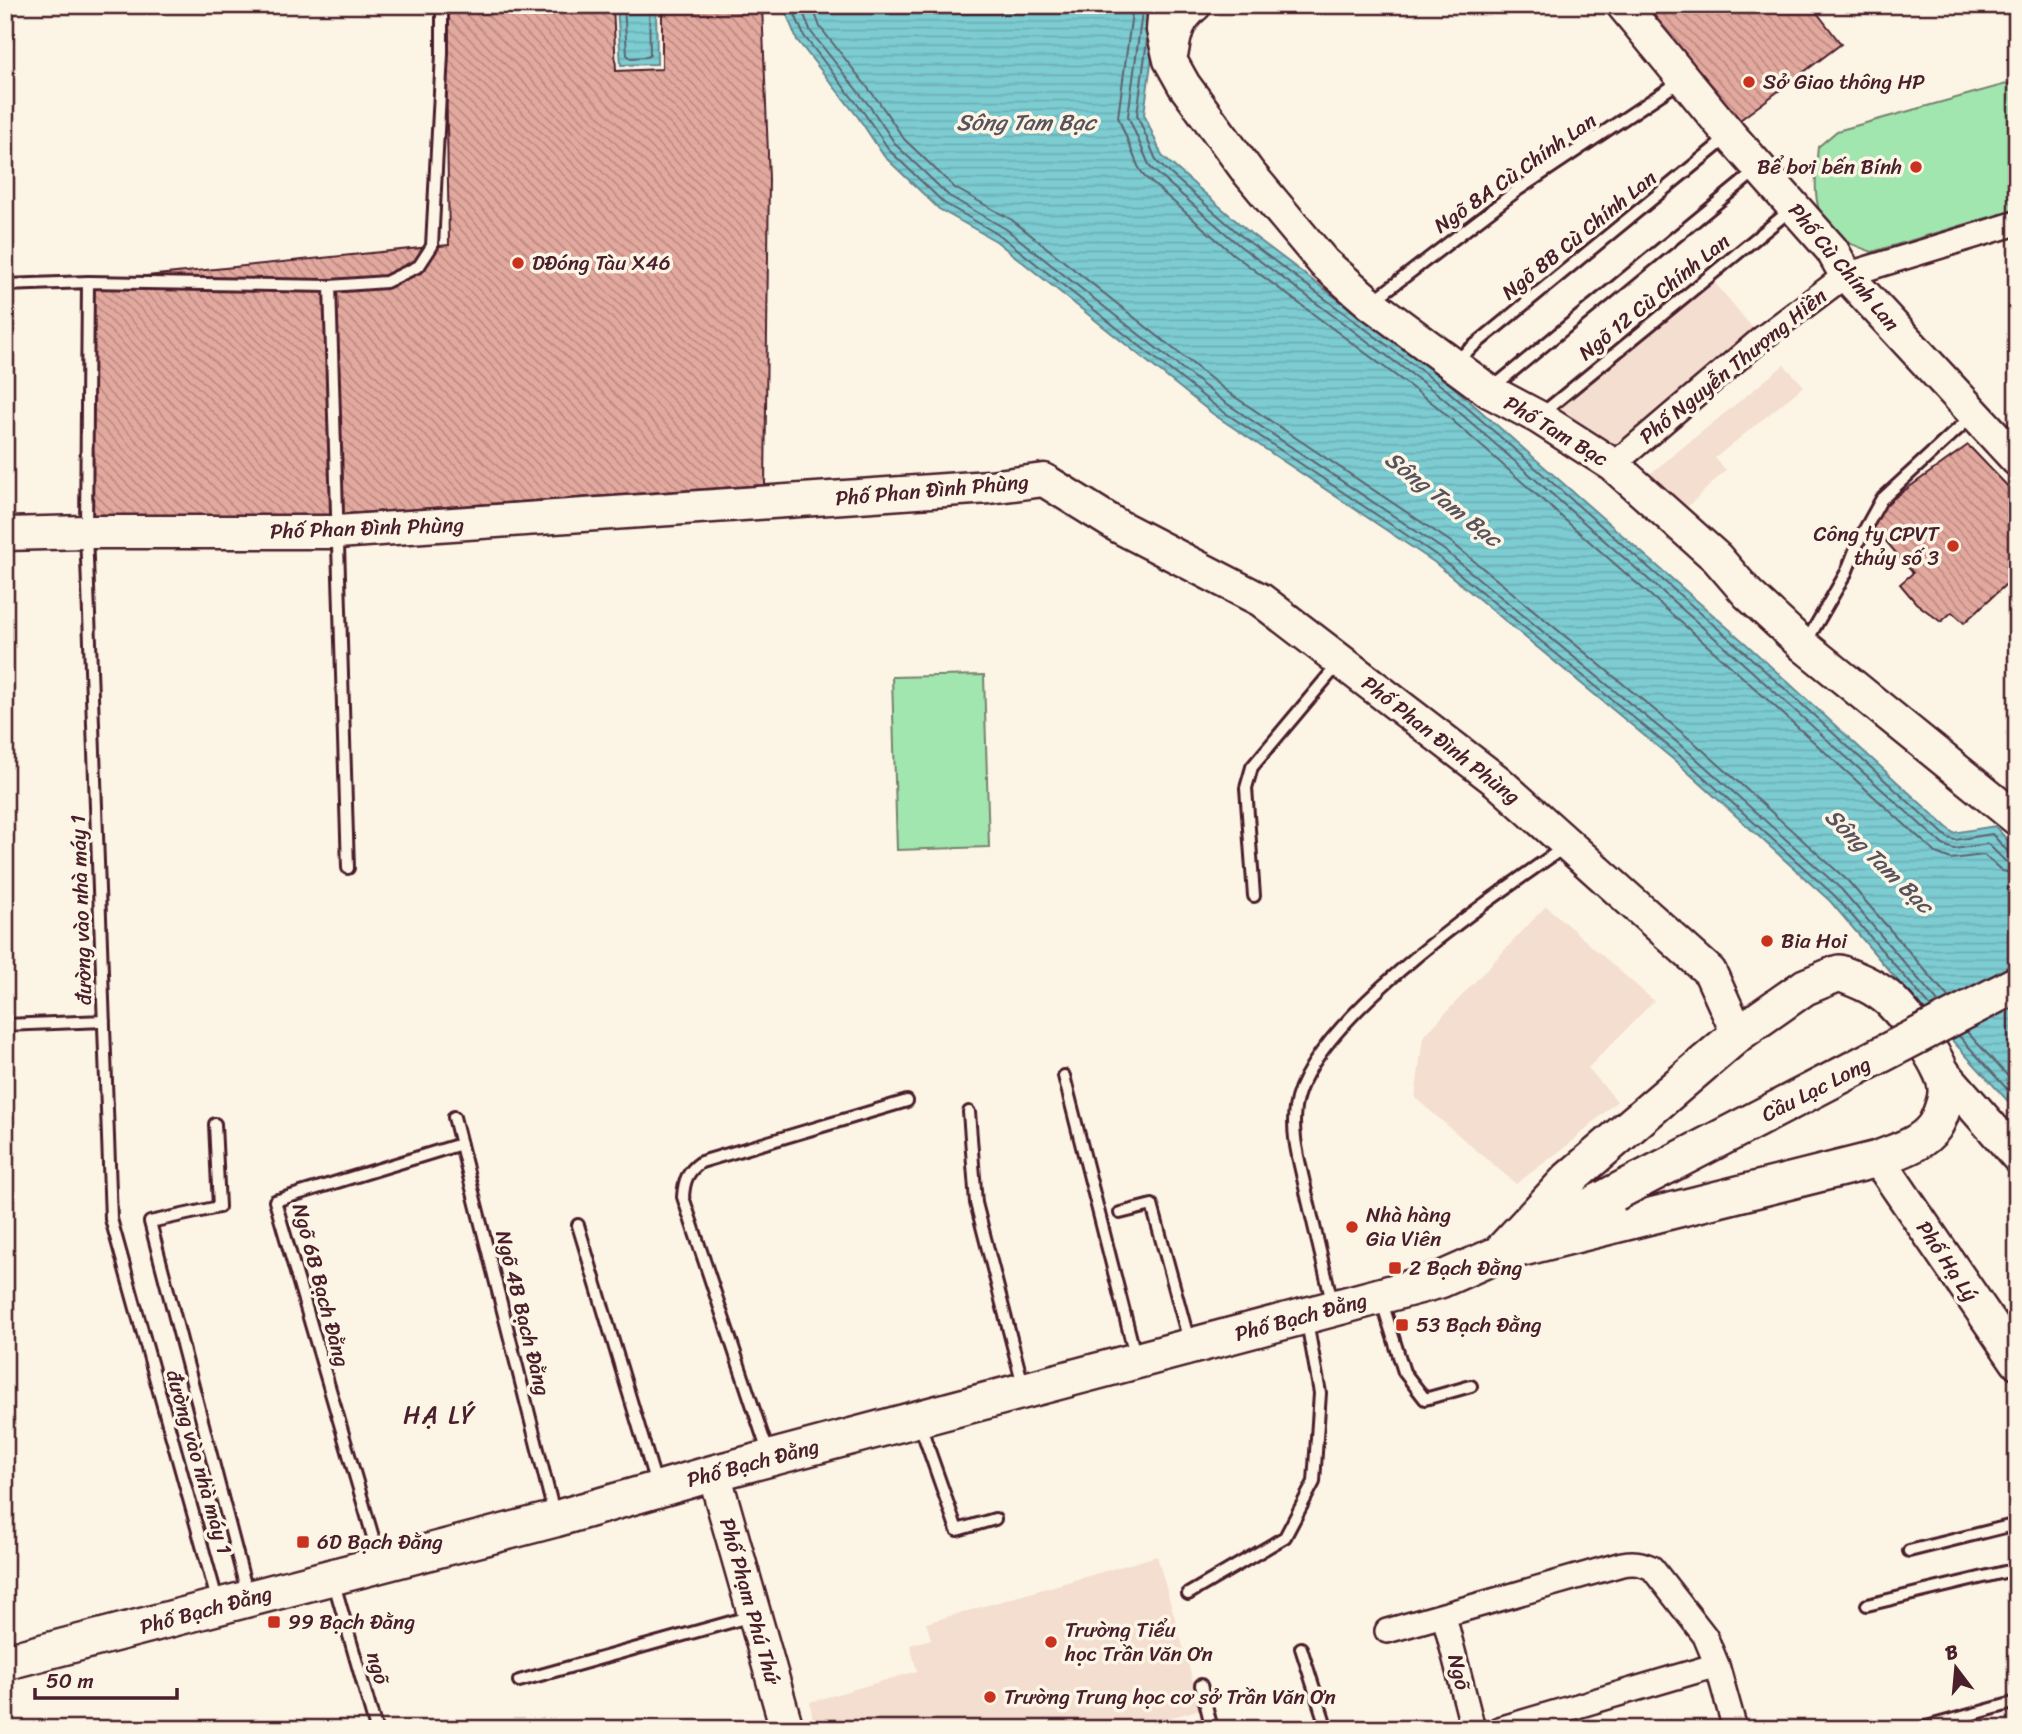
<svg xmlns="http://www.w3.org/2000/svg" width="2022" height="1734" viewBox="0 0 2022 1734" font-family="Sriracha,sans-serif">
	<defs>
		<pattern id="water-rules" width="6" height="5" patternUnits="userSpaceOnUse" patternTransform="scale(1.75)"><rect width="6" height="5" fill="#7bccd2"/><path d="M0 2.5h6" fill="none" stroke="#6cafb4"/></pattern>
		<pattern id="building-back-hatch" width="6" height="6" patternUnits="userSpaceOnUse" patternTransform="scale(1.75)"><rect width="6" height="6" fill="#e3a99f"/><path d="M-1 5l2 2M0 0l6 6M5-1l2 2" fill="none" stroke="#ba8982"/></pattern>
	</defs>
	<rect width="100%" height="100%" fill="#fcf5e5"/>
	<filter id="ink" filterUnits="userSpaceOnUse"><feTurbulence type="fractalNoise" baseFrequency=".0143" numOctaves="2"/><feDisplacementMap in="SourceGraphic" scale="14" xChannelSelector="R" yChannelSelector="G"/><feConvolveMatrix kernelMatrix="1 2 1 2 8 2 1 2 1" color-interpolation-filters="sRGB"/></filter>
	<g filter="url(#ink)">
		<path fill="#f4ded0" d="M1710 277 1757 333 1610 448 1547 411Z
			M1784 365 1804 386 1715 458 1726 470 1679 515 1640 482Z
			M1546 906 1654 1001 1588 1068 1617 1101 1569 1144 1516 1184 1415 1098 1423 1037Z
			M1157 1556 1201 1709 1131 1729H814L810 1702 917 1671 910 1645 931 1639 926 1623Z"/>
		<path fill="#a1e5af" stroke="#76826d" stroke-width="2" d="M2017 81V209L1872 252C1862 248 1850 244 1841 239 1809 220 1815 177 1818 147L1837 131Z
			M984 675 989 847 897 850 892 677Z"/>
		<path fill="url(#water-rules)" stroke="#67878f" stroke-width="2" d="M617 5H656L657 64 621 65Z
			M783 5H1159L1144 114 1162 156 1250 233 1451 385 1745 643 1953 833 1995 826 2017 851V1111L1904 988 1830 901 1680 765 1434 562 1213 414 996 241 939 209 884 156 858 117 797 40Z"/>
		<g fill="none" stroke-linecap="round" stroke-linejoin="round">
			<path stroke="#5e646e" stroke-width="2" d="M624 5 627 55 631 58 647 57 650 55 649 5
				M791 5 804 36 864 113 890 151 944 203 1001 236 1218 408 1439 557 1685 760 1835 896 1931 1007
				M800 5 811 32 871 108 896 145 949 196 1006 229 1223 401 1444 550 1690 753 1841 889 1939 1003
				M812 5 820 27 879 102 904 139 955 188 1012 220 1229 393 1451 542 1697 745 1848 881 1949 998
				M1133 5 1118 117 1138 166 1144 176 1233 254 1435 405 1727 663 1936 853 1951 859 1984 855 2002 871 2017 874
				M1143 5 1128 116 1150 167 1240 246 1442 397 1734 655 1943 845 1954 849 1988 844 2005 861 2017 864
				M1147 40 1137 115 1157 162 1245 239 1447 390 1740 648 1948 838 1955 840 1992 834 2009 853 2017 855
				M1967 1032 2017 1086
				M1959 1036 2017 1100"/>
		</g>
		<path fill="url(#building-back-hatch)" stroke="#4a1f2b" stroke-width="2" d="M445 5H613L616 71 662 69V5H762L769 179 765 485 86 532 88 282 449 245Z
			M1644 5H1811L1841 44 1740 120Z
			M1968 445 2017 496V574L1964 623 1952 612 1941 622 1916 603 1900 584 1913 573 1866 518Z"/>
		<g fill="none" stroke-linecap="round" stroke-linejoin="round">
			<g stroke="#4a1f2b" stroke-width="16">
				<path id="lane" d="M88 282 330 286 348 868
					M5 285 88 282 86 532 111 1219 218 1603
					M330 286 386 282 419 266 432 246 442 54V5
					M1373 301 1519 189 1682 80
					M1454 362 1728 137
					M1491 389 1757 170
					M1540 415 1793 208
					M1805 644 1846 573 1860 538 1881 500 1973 415
					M1254 896 1246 788 1252 767 1340 662
					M5 1025 104 1021
					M1064 1076 1135 1355
					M969 1112 976 1203 1023 1385
					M454 1117 554 1513
					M215 1124 219 1207 150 1222 248 1596
					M1120 1213 1152 1205 1189 1341
					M578 1225 657 1487
					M1382 1302 1404 1372 1425 1399 1471 1386
					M1333 1306C1324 1268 1315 1230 1306 1192 1300 1163 1291 1137 1295 1108 1307 1022 1496 895 1566 846
					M919 1422 957 1530 995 1519
					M769 1455 683 1197C684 1181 687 1172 701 1162L907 1101
					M1909 1551 2017 1524
					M380 1561 275 1201 461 1144
					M333 1580 376 1729
					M1188 1594 1285 1537 1314 1482 1320 1393 1307 1322
					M1867 1605 2017 1569
					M1301 1648 1327 1729
					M519 1681 752 1616
					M1201 1685 1212 1729
					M1919 1729 2017 1702"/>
			</g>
			<g stroke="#4a1f2b" stroke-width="28">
				<path id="street" d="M1613 465 1761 339 1846 275 2017 223
					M1444 1616 1473 1729
					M1387 1631 1622 1564C1634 1562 1641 1563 1652 1568L1705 1636 1717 1665 1735 1729
					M1499 1729 1717 1665"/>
			</g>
			<g stroke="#4a1f2b" stroke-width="37">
				<path id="secondary" d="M1165 5 1163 30 1170 60 1184 85 1248 172 1324 263 1370 303 1489 391 1538 417 1613 465 1717 558 1748 594 1804 646 2017 819
					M1623 5 1730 135 1832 250 1846 275 2017 460
					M1172 51C1175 31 1179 18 1195 5
					M5 534 86 532H337L989 487 1044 480 1118 526 1261 600 1497 781 1710 972 1738 1034
					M1943 1072 2017 1156
					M1878 1159 2017 1362
					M714 1473 787 1729"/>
			</g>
			<g stroke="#4a1f2b" stroke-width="40">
				<path id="primary" d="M1839 973C1858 980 1876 987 1891 1001 1907 1017 1948 1069 1946 1092 1946 1101 1939 1120 1934 1127 1921 1145 1897 1151 1878 1159L1499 1254 1569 1179 1738 1034 1805 987Z
					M5 1662 555 1519 714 1473 1440 1280 1499 1254 1615 1193"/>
			</g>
			<use href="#lane" stroke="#fcf5e5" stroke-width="10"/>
			<use href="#street" stroke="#fcf5e5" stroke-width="23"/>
			<use href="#secondary" stroke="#fcf5e5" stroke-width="32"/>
			<use href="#primary" stroke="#fcf5e5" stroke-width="35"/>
			<g stroke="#4a1f2b" stroke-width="40" stroke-linecap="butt">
				<path id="primary-bridge" d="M1615 1193 2017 984"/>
			</g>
			<use href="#primary-bridge" stroke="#fcf5e5" stroke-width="35"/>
		</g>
	</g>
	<g fill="#c8321e" stroke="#fcf5e5" stroke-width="2.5">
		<circle cx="1749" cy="82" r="7"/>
		<circle cx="1916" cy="167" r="7"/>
		<circle cx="518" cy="263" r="7"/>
		<circle cx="1953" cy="546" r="7"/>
		<circle cx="1767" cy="941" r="7"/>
		<circle cx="1352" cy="1227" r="7"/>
		<rect x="1388" y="1261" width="14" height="14" rx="3.5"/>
		<rect x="1395" y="1318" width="14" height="14" rx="3.5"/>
		<rect x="296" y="1535" width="14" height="14" rx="3.5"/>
		<rect x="267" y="1615" width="14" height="14" rx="3.5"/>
		<circle cx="1051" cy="1642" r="7"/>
		<circle cx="990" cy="1697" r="7"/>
	</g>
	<g text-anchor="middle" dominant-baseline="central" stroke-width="7" stroke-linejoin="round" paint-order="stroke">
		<g font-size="21" fill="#4a1f2b" stroke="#fcf5e5" text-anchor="start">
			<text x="1763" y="82">Sở Giao thông HP</text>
			<text x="1902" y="167" text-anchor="end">Bể bơi bến Bính</text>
			<text x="532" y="263">DĐóng Tàu X46</text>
			<text x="1939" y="534" text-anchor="end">Công ty CPVT<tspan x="1939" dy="24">thủy số 3</tspan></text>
			<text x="1781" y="941">Bia Hoi</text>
			<text x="1366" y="1215">Nhà hàng<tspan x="1366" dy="24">Gia Viên</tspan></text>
			<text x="1409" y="1268">2 Bạch Đằng</text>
			<text x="1416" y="1325">53 Bạch Đằng</text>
			<text x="317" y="1542">6D Bạch Đằng</text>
			<text x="288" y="1622">99 Bạch Đằng</text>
			<text x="1065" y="1630">Trường Tiểu<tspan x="1065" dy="24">học Trần Văn Ơn</tspan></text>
			<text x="1004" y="1697">Trường Trung học cơ sở Trần Văn Ơn</text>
		</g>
		<g font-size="21" fill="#4a1f2b" stroke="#fcf5e5">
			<text transform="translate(1515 173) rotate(-35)">Ngõ 8A Cù Chính Lan</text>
			<text transform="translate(1579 235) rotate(-39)">Ngõ 8B Cù Chính Lan</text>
			<text transform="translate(1844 267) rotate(50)">Phố Cù Chính Lan</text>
			<text transform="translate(1654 297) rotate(-39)">Ngõ 12 Cù Chính Lan</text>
			<text transform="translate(1733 366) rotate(-39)">Phố Nguyễn Thượng Hiền</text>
			<text transform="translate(1556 431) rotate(31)">Phố Tam Bạc</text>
			<text transform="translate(932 490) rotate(-5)">Phố Phan Đình Phùng</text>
			<text transform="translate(367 528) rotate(-2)">Phố Phan Đình Phùng</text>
			<text transform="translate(1441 740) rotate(38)">Phố Phan Đình Phùng</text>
			<text transform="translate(81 910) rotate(-92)">đường vào nhà máy 1</text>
			<text transform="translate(1816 1089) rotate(-27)">Cầu Lạc Long</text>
			<text transform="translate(1947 1261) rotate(56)">Phố Hạ Lý</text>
			<text transform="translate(321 1285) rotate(75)">Ngõ 6B Bạch Đằng</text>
			<text transform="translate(523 1313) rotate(76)">Ngõ 4B Bạch Đằng</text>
			<text transform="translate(1301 1317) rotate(-15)">Phố Bạch Đằng</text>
			<text transform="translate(199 1462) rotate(74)">đường vào nhà máy 1</text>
			<text transform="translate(753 1463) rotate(-15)">Phố Bạch Đằng</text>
			<text transform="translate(750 1601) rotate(74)">Phố Phạm Phú Thứ</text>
			<text transform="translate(206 1610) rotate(-15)">Phố Bạch Đằng</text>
			<text transform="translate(378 1668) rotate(74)">ngõ</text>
			<text transform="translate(1459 1672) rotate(76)">Ngõ</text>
		</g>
		<g font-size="23" font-style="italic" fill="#59535d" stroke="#fcf5e5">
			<text x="1026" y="122">Sông Tam Bạc</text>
			<text transform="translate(1443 499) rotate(38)">Sông Tam Bạc</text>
			<text transform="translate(1879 861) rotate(44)">Sông Tam Bạc</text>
		</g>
		<g font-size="24" letter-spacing="2" fill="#4a1f2b" stroke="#fcf5e5">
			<text x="440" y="1415">HẠ LÝ</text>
		</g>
	</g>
	<rect width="2022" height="1734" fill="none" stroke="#fcf5e5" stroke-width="28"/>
	<rect x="14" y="14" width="1994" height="1706" fill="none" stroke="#4a1f2b" stroke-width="2.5" filter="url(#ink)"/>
	<g transform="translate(1956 1668) rotate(344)" stroke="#fcf5e5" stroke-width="5" paint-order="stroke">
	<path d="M0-5L12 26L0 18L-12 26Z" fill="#4a1f2b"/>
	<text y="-10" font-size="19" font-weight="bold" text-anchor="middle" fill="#4a1f2b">B</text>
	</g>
	<path d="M35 1688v10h142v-10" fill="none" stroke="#4a1f2b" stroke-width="3.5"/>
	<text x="46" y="1688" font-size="21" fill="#4a1f2b" stroke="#fcf5e5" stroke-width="5" paint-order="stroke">50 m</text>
</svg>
